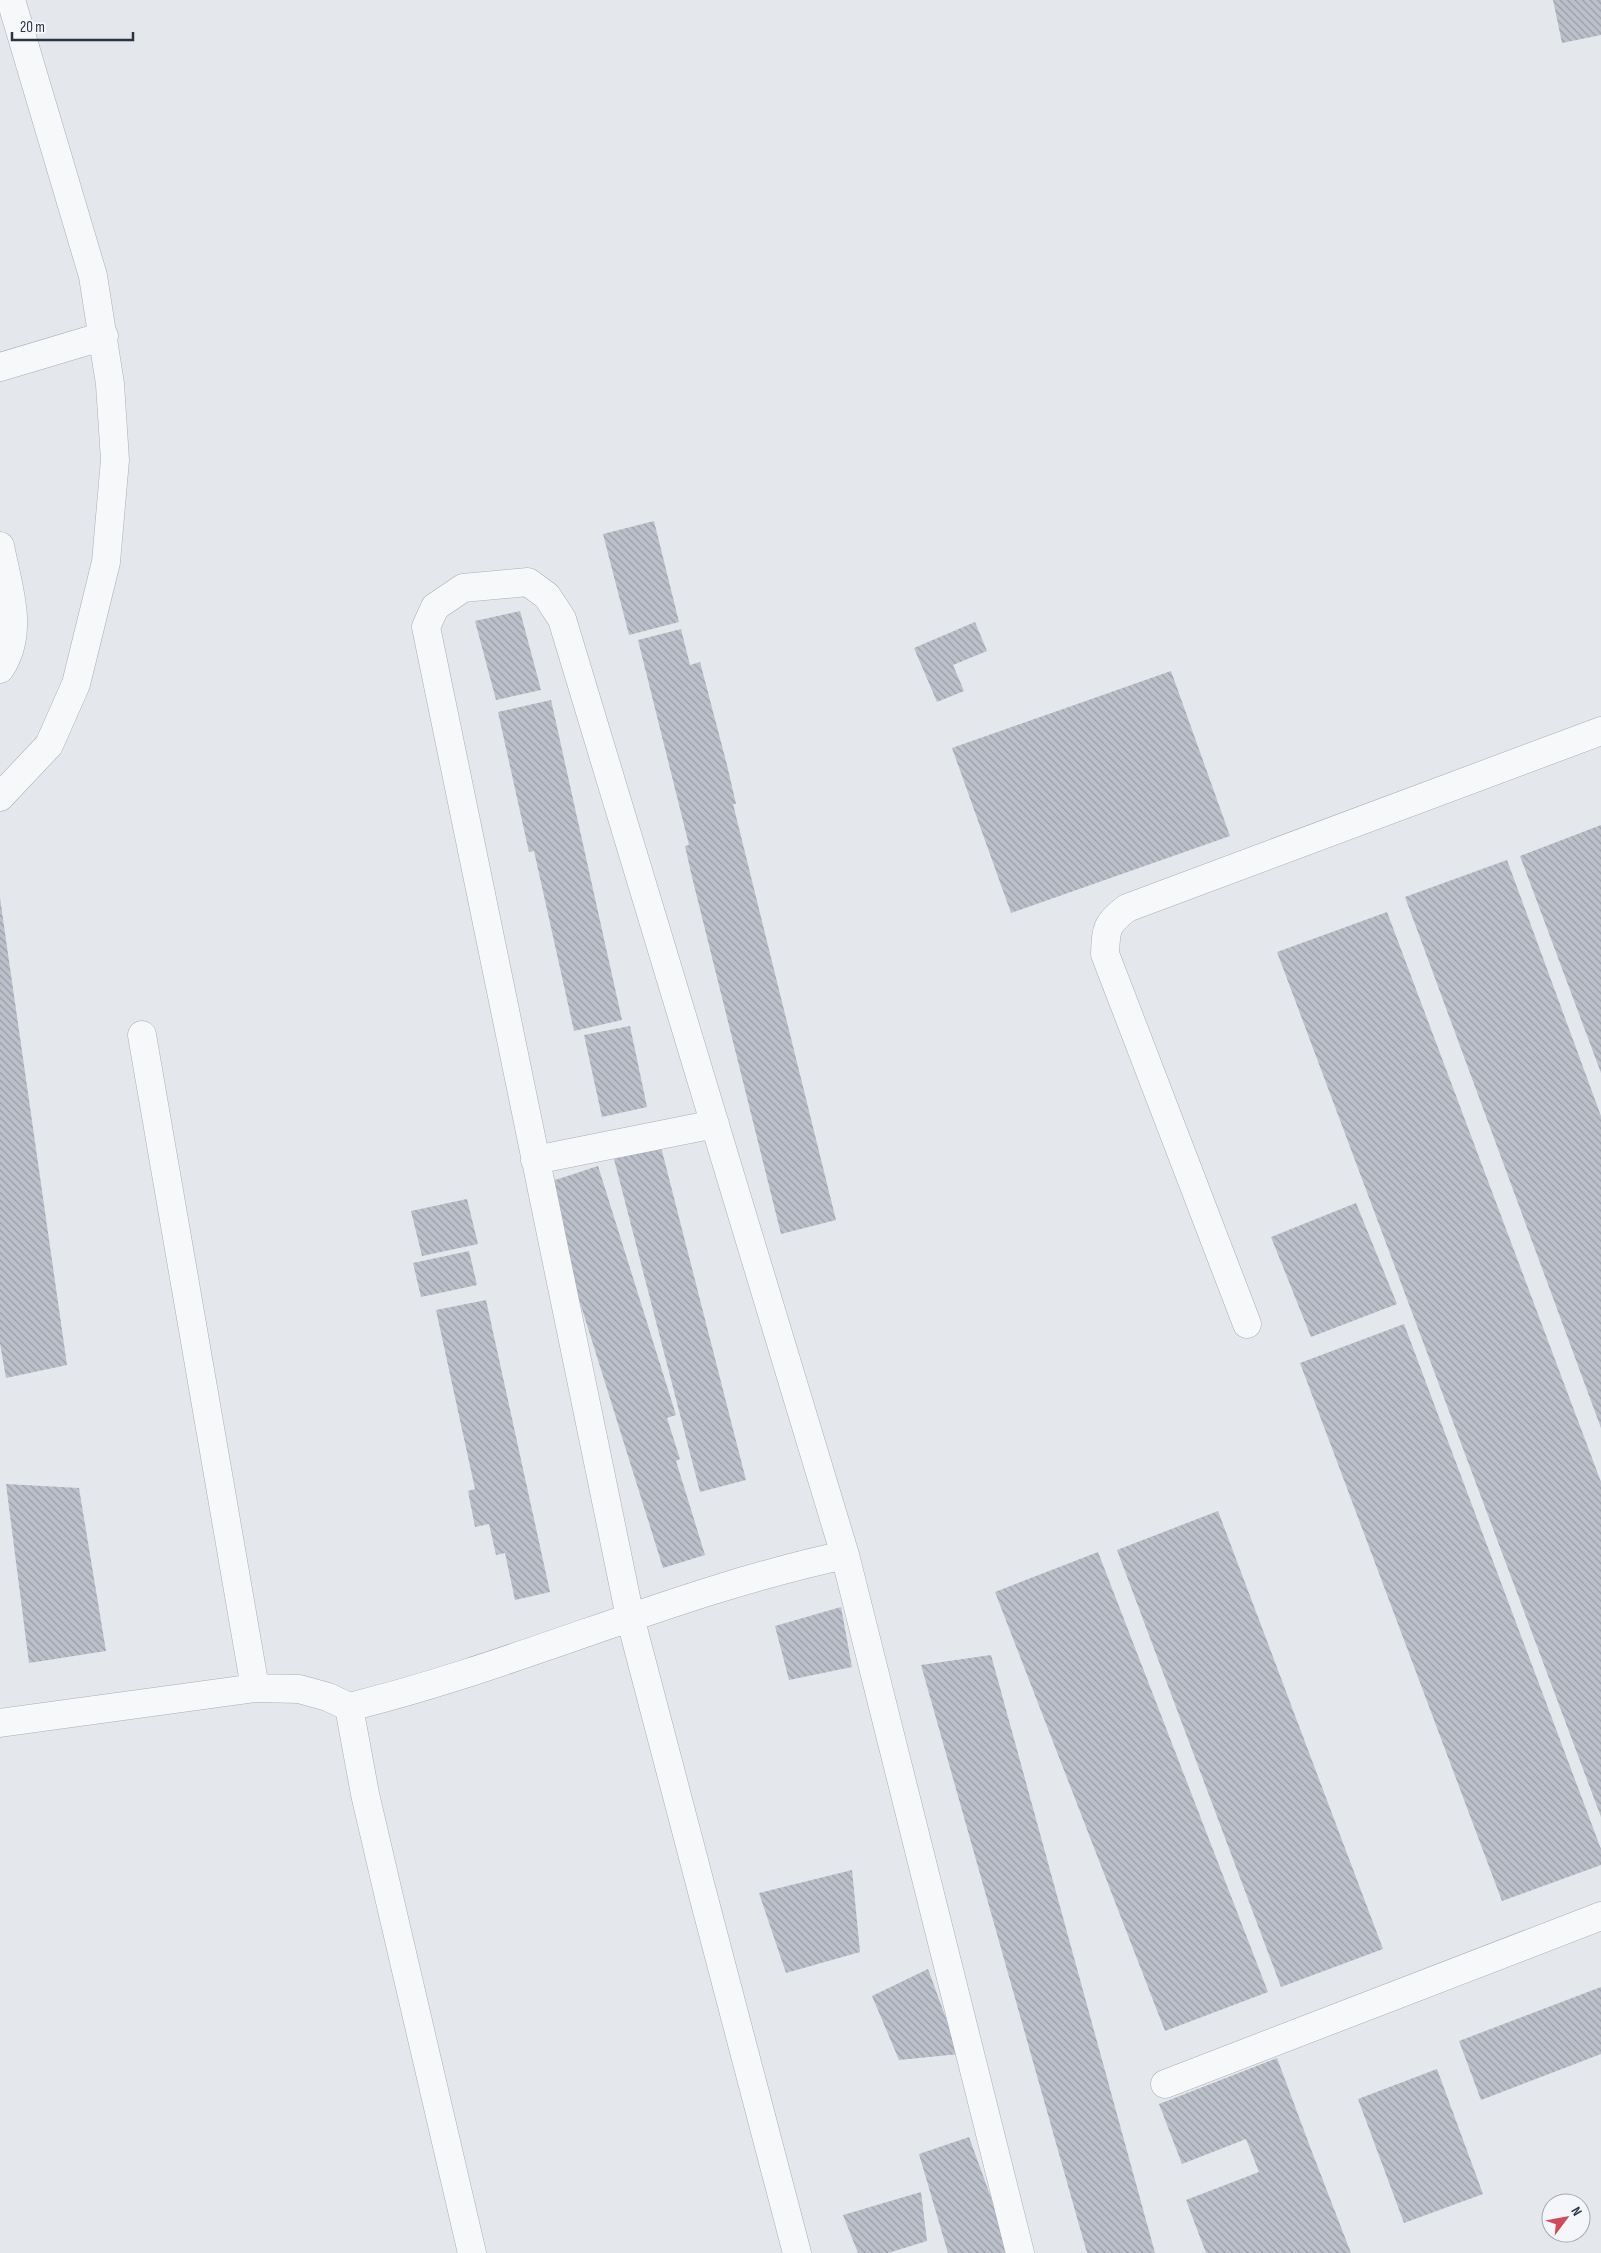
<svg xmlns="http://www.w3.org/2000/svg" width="1601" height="2253" viewBox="0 0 1601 2253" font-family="'Sofia Sans Condensed',sans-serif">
	<defs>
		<pattern id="building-back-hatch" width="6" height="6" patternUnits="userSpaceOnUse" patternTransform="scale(1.25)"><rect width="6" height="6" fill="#bbc0ca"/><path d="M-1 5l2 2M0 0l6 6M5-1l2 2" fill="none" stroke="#989da6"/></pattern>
	</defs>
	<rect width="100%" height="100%" fill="#e4e7ec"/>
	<path fill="url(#building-back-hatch)" d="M1553 0H1601V35L1562 43Z
		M654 521 679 622 629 635 603 534Z
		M520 611 541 690 496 700 475 621Z
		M975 622 987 651 953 665 964 691 937 702 914 648Z
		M681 629 690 665 700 662 727 765 736 804H733L836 1220 781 1234 692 877 685 846 689 845 638 640Z
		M1171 671 1230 836 1011 913 952 748Z
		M551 700 622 1020 574 1031 534 851 529 852 498 712Z
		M1601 825V1073L1520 856Z
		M1507 860 1601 1116V1428L1405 897Z
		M0 898 67 1365 6 1378 0 1343Z
		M1387 912 1601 1482V1817L1277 952Z
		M630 1026 647 1107 602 1117 584 1035Z
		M661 1147 746 1480 700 1492 614 1159Z
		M598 1166 676 1415 667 1418 680 1459 676 1461 705 1555 663 1568 543 1184Z
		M467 1199 478 1244 422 1256 411 1211Z
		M1356 1203 1397 1304 1311 1337 1271 1237Z
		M469 1251 477 1285 421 1297 413 1263Z
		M486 1300 550 1592 515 1600 505 1553 496 1555 489 1524 475 1527 468 1491 475 1489 436 1310Z
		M1404 1324 1601 1849V1865L1502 1901 1300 1363Z
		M6 1484 79 1488 106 1651 29 1663Z
		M1218 1511 1383 1949 1281 1987 1117 1550Z
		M1098 1552 1268 1992 1165 2031 995 1592Z
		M841 1607 852 1667 789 1680 775 1626Z
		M991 1655 1155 2253H1087L921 1665Z
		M852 1870 860 1952 786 1973 759 1893Z
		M928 1969 959 2054 899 2060 872 1996Z
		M1601 1987V2054L1481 2100 1459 2041Z
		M1277 2058 1312 2152 1351 2253H1206L1186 2200 1259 2172 1246 2139 1182 2164 1159 2104Z
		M1437 2069 1483 2194 1404 2223 1358 2099Z
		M969 2137 1011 2253H948L919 2154Z
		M921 2192 927 2241 888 2253H858L843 2215Z"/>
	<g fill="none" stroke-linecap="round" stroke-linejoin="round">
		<g stroke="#a9aeb7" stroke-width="29">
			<path id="minor" d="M0 367 104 336
				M0 546C8 587 25 632 0 669
				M0 797 49 745 76 684 106 562 115 460 110 384 93 276 11 0
				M142 1035 255 1688
				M535 1160 715 1124
				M1247 1324 1105 954C1106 929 1106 924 1127 908L1601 731
				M0 1723 255 1688 299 1689 328 1697 349 1707
				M1165 2084 1601 1916
				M472 2253 365 1794 349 1707C517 1666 676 1591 845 1555
				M797 2253 630 1617 426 627 435 607 463 588 528 582 547 596 562 619 845 1555 1020 2253"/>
		</g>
		<use href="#minor" stroke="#f7f8fa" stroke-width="28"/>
	</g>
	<g transform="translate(1566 2218) rotate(58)"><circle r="24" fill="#f4f6f9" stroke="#a4a8b1"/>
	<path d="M0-4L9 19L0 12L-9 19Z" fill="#d1495b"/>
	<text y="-8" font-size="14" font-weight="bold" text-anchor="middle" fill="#2b3445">N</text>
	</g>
	<path d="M12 32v8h121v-8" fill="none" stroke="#2b3445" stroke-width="2.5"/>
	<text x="20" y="32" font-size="15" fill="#2b3445" stroke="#f4f6f9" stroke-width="4" paint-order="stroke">20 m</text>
</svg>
